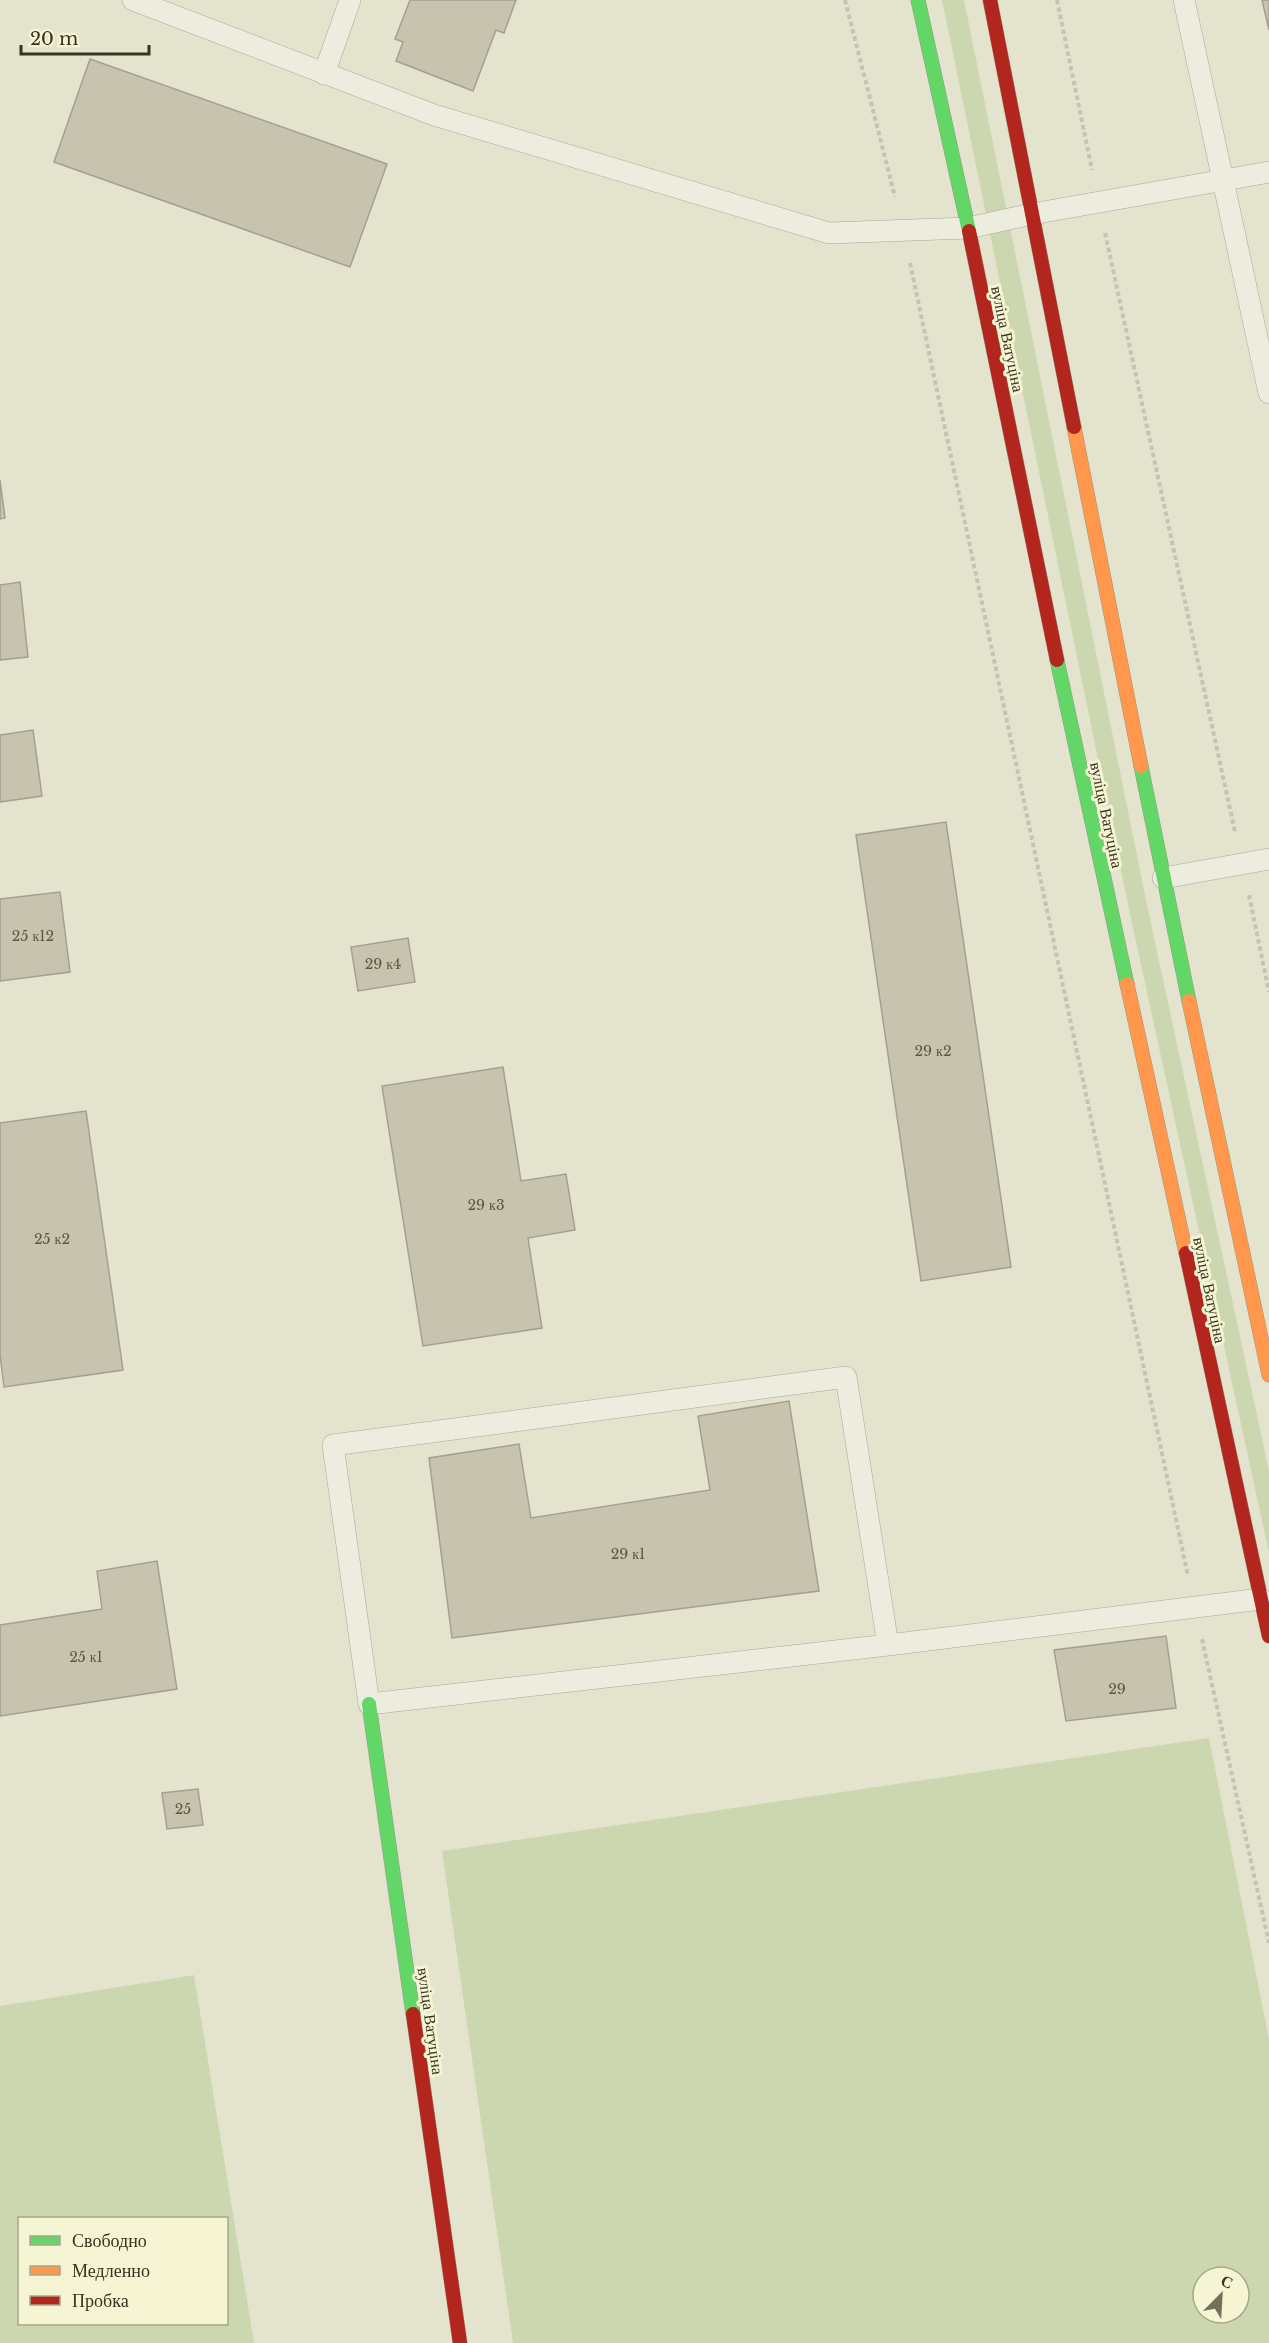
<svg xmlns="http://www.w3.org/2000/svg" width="1269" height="2343" viewBox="0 0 1269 2343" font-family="'Libre Baskerville',serif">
	<rect width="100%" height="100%" fill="#e4e4ce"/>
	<path fill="#ccd7b0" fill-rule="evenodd" d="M942 0H964L1147 905 1269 1471V1553L1128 905Z
		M1209 1738 1269 2039V2343H513L442 1851ZM1203 2277H1239V2313H1203Z
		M194 1975 254 2343H0V2006ZM226 2218V2324H20V2218Z"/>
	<path fill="#c8c3ae" stroke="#a4a08d" stroke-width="1.5" d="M410 0H516L504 33 496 30 473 91 396 61 403 42 395 39Z
		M1262 0H1269V30Z
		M90 59 387 164 350 267 54 162Z
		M0 480 5 518 0 519Z
		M20 582 28 657 0 660V585Z
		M33 730 42 796 0 802V735Z
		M946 822 1011 1267 921 1281 856 835Z
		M60 892 70 972 0 981V899Z
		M408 938 415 982 358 991 351 947Z
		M503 1067 521 1181 566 1174 575 1230 528 1238 542 1328 423 1346 382 1086Z
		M86 1111 123 1370 4 1387 0 1355V1123Z
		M789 1401 819 1591 452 1638 429 1458 519 1444 531 1518 710 1490 698 1416Z
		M157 1561 177 1689 0 1716V1625L102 1609 97 1571Z
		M1166 1636 1176 1708 1066 1721 1054 1650Z
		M198 1789 203 1825 167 1829 162 1793Z"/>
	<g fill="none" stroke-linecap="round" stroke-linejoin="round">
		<g stroke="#a9a896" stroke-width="22">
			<path id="lane" d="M133 0 434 115 829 233 968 228 1032 214 1269 172
				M1184 0 1269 393
				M324 74 350 0
				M1163 878 1269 859
				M888 1645 846 1377 333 1445 369 1704 888 1645 1261 1599"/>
		</g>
		<g stroke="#999786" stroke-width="15">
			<path id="fast" d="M918 0 969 231
				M1057 660 1127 984
				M1141 766 1189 1001
				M369 1704 413 2014"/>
		</g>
		<g stroke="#999786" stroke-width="15">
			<path id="slow" d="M1074 427 1141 766
				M1127 984 1186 1253
				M1189 1001 1269 1375"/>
		</g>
		<g stroke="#999786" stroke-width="15">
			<path id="jam" d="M990 0 1074 427
				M969 231 1057 660
				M1186 1253 1269 1636
				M413 2014 460 2343"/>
		</g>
		<path stroke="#c5c3b5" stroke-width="4" stroke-dasharray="4.5 3" stroke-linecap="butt" d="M845 0 895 197
			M1057 0 1092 170
			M1105 233 1235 832
			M910 263 1188 1576
			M1249 895 1269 992
			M1202 1639 1269 1943"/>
		<use href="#lane" stroke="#ececdf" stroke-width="21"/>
		<use href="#fast" stroke="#63d668" stroke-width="14"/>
		<use href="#slow" stroke="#ff974d" stroke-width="14"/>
		<use href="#jam" stroke="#b3261e" stroke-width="14"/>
	</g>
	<g text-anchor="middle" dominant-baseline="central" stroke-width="6" stroke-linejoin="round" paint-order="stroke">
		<g font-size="14" fill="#5c5642">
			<text x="33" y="936">25 к12</text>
			<text x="383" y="964">29 к4</text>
			<text x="933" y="1051">29 к2</text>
			<text x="486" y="1205">29 к3</text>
			<text x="52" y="1239">25 к2</text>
			<text x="628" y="1554">29 к1</text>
			<text x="86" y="1657">25 к1</text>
			<text x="1117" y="1689">29</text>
			<text x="183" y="1809">25</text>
		</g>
		<g font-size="16" fill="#38321e" stroke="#f5f4d3">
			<text transform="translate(1008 339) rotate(78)">вуліца Ватуціна</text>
			<text transform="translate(1107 815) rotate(78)">вуліца Ватуціна</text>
			<text transform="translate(1210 1290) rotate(78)">вуліца Ватуціна</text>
			<text transform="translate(431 2021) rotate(82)">вуліца Ватуціна</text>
		</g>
	</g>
	<rect x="18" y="2217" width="210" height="108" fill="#f5f4d3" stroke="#a9a68b" stroke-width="1.5"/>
	<rect x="30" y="2236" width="30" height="9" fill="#63d668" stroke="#a9a68b" stroke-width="1.5"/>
	<text x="72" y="2247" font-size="18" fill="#38321e">Свободно</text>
	<rect x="30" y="2266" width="30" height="9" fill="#ff974d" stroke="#a9a68b" stroke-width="1.5"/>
	<text x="72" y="2277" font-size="18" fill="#38321e">Медленно</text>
	<rect x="30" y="2296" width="30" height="9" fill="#b3261e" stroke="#a9a68b" stroke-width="1.5"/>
	<text x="72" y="2307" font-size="18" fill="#38321e">Пробка</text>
	<g transform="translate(1221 2295) rotate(24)"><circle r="28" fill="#f5f4d3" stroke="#a9a68b" stroke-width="1.5"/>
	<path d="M0-4.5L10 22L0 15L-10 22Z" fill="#74705c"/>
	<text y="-9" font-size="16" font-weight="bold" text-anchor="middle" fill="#38321e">С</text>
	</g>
	<path d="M21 45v9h128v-9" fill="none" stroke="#38321e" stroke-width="3"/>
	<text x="30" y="45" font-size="18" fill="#38321e" stroke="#f5f4d3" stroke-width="4.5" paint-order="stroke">20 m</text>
</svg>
